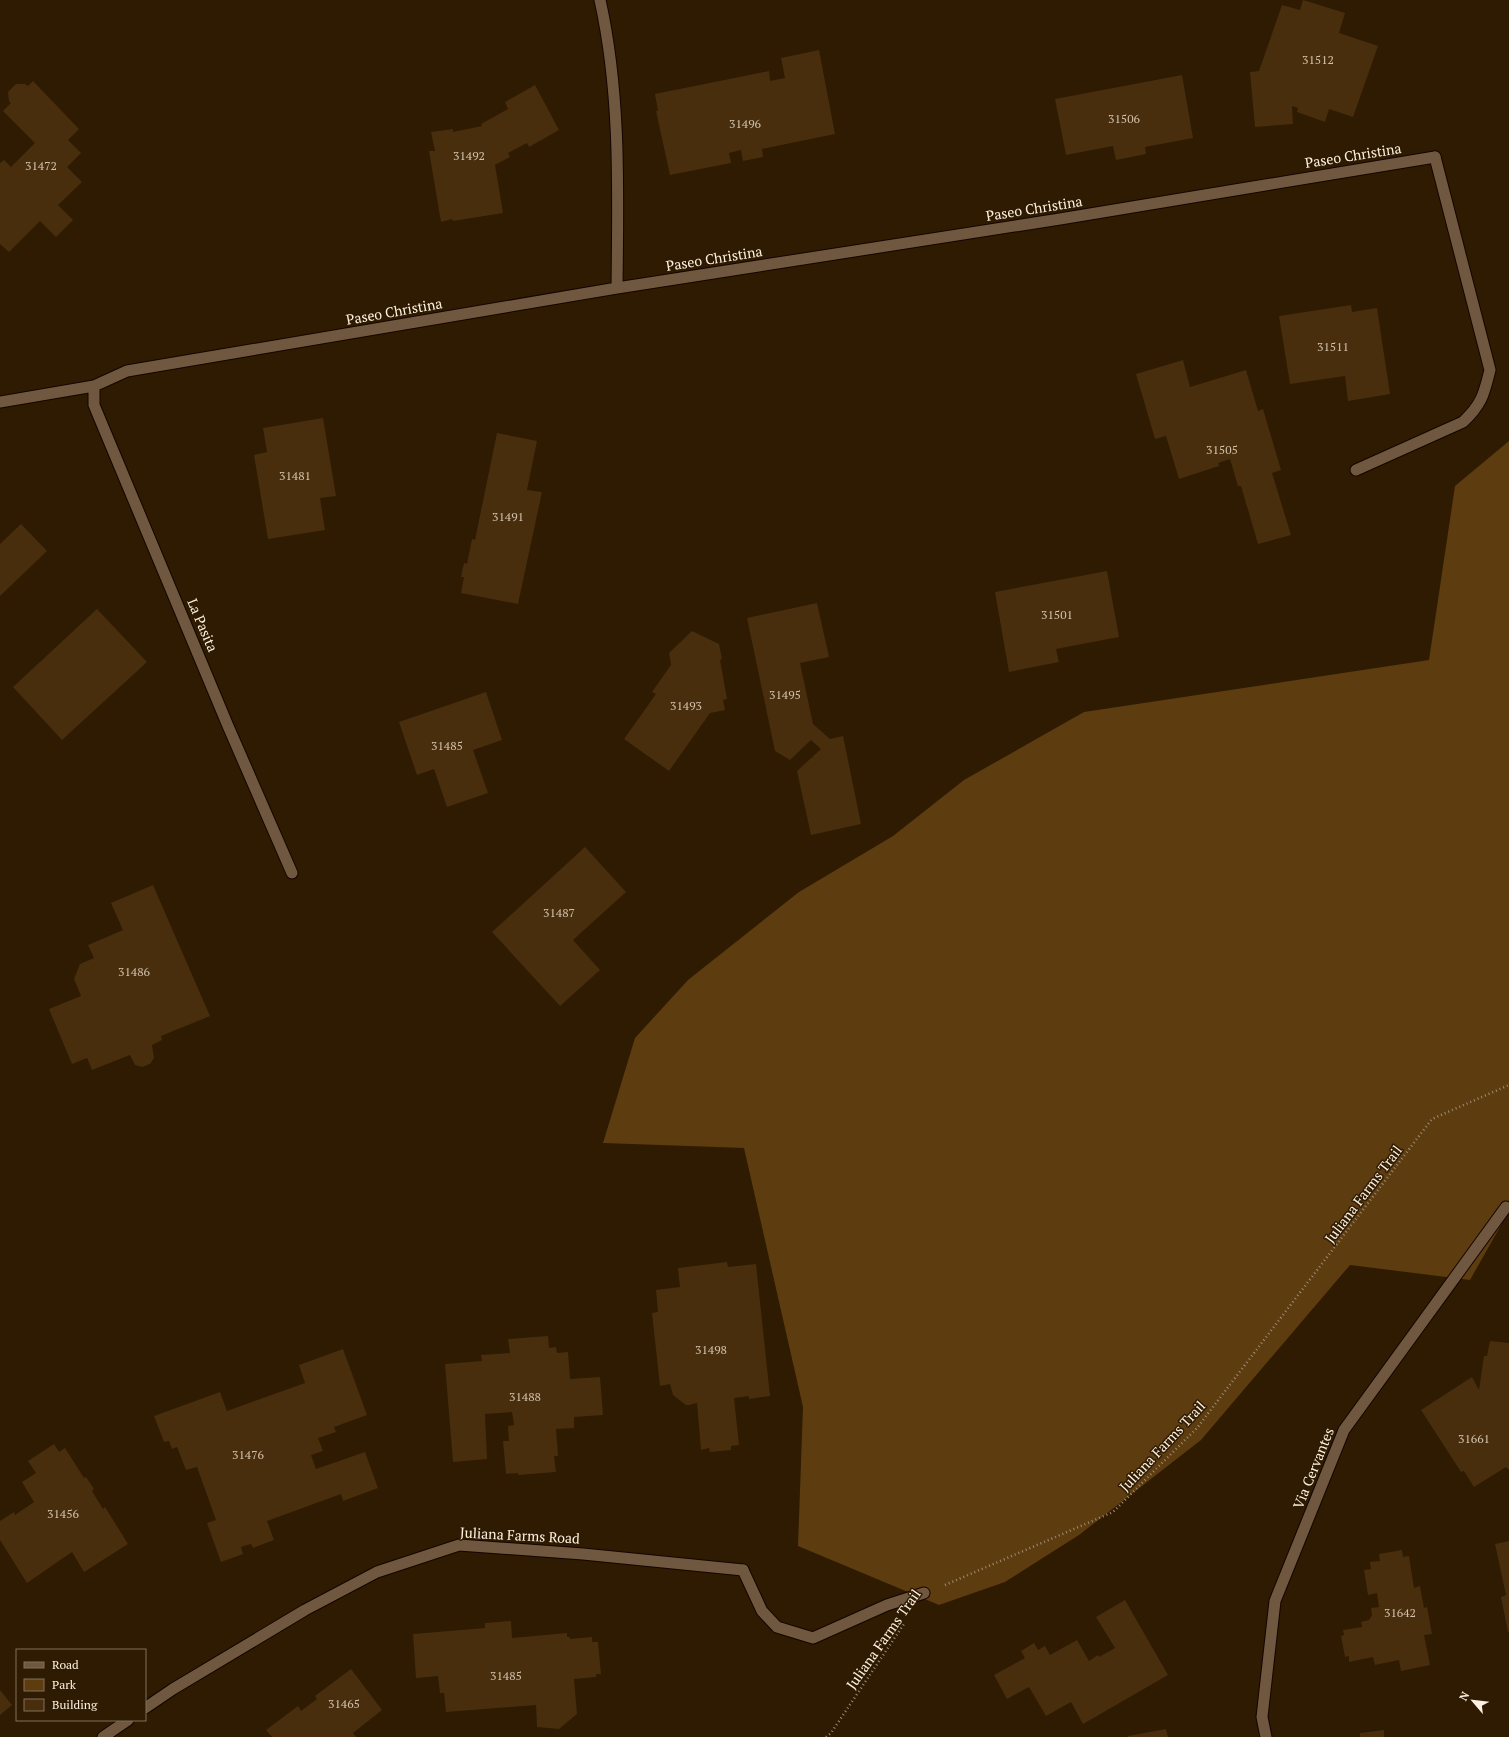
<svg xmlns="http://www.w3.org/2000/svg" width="1509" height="1737" viewBox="0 0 1509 1737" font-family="'PT Serif',serif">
	<rect width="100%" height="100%" fill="#2e1b02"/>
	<path fill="#5d3c10" d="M1509 441V1211L1470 1280 1350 1265 1201 1440 1079 1535 1005 1582 939 1605 798 1546 803 1407 744 1148 603 1143 635 1038 688 980 799 892 893 836 964 780 1084 712 1429 660 1455 486Z"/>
	<path fill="#482e0c" d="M1303 0 1345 13 1339 33 1378 46 1353 117 1329 109 1325 122 1297 112 1298 108 1292 106 1293 124 1255 127 1250 72 1259 71 1282 5 1300 10Z
		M819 50 835 134 762 149 763 157 743 161 741 150 729 153 731 163 670 175 656 111H658L655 94 769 71 770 81 785 78 781 58Z
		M1182 75 1193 138 1145 147 1146 154 1116 160 1113 146 1066 155 1055 99Z
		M33 81 79 129 68 140 81 153 67 167 82 182 58 205 73 220 56 237 40 221 9 252 0 244V163L4 160 11 167 35 143 3 111 11 103 9 101 8 92 16 84H25L28 86Z
		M535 85 559 130 529 147 527 143 508 153 510 157 495 165 503 213 453 221 452 219 441 222 429 151H435L431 132 453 129V132L482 126 481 124 508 109 505 102Z
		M1351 305 1352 312 1377 308 1390 394 1348 401 1345 376 1290 384 1279 316Z
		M1183 360 1190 387 1246 370 1258 411 1263 409 1281 470 1272 473 1291 535 1258 544 1241 486H1238L1230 459 1218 463 1219 466 1179 479 1166 436 1155 439 1136 374Z
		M323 418 336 496 320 498 325 530 268 539 254 455 267 452 263 428Z
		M497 433 537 441 527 490 542 492 518 604 461 593 464 577H461L464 563 467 564 472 539 475 540Z
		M21 524 47 551 0 596V544Z
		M1107 571 1119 637 1056 649 1059 662 1009 672 995 592Z
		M817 603 829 657 800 663 813 724 830 739 843 736 861 824 811 835 797 771 821 749 811 740 790 760 775 751 747 618Z
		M97 609 147 662 62 740 13 687Z
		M692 631 719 644 722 659 720 660 727 699 723 700 725 710 710 713 669 771 624 739 656 694 652 692 671 665 669 653Z
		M486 692 502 740 473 750 488 793 447 807 434 769 417 775 399 722Z
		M585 847 626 892 573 940 600 970 560 1006 492 932Z
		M153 885 210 1016 161 1036 162 1040 152 1045 154 1058 150 1064 142 1067 135 1065 130 1055 92 1070 87 1058 72 1064 49 1009 81 996 74 979 80 964 94 958 88 945 123 930 111 903Z
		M727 1262 728 1267 756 1264 770 1396 749 1399V1396L734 1398 739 1445 731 1446V1450L710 1452 709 1448 701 1450 697 1403 689 1405H686L673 1395 670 1384 660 1386 652 1313 658 1312 656 1290 680 1287 678 1268Z
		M548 1336 549 1348 556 1347 557 1353 568 1352 570 1379 600 1377 603 1415 574 1417V1428L556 1429 558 1456H554L556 1472 518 1475V1473L506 1474 503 1441H509L508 1426 514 1425 512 1412 485 1414 487 1459 453 1462 445 1364 482 1361 481 1355 510 1353 508 1339Z
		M1490 1341 1509 1343V1469H1508L1506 1467 1474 1487 1464 1471 1461 1472 1421 1410 1472 1377 1479 1390 1484 1356H1487Z
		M343 1349 367 1415 334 1427 336 1432 318 1438 323 1451 311 1455 316 1469 365 1452 378 1488 343 1501 341 1494 267 1521 274 1540 253 1548 251 1544 241 1547 243 1554 221 1562 207 1523 216 1520 197 1467 186 1470 177 1447 172 1449 169 1441 164 1442 154 1416 220 1392 227 1411 305 1383 299 1365Z
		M54 1444 59 1452 65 1448 84 1478 86 1477 94 1489 92 1491 103 1509 105 1507 128 1544 84 1572 72 1552 27 1583 0 1540V1521L14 1512 15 1515 34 1502 22 1482 36 1473 28 1461Z
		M1509 1541V1632H1508L1501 1597 1506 1595 1495 1544Z
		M1402 1550 1403 1557 1409 1556 1414 1588 1420 1586 1424 1608 1427 1607 1432 1634 1424 1635 1430 1665 1401 1671 1399 1660 1375 1665 1373 1657 1349 1662V1656L1345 1657 1341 1636 1344 1635 1343 1630 1362 1627 1361 1622 1369 1620 1372 1615 1371 1608 1379 1607 1377 1593 1368 1595 1364 1570 1371 1569 1370 1562 1380 1561 1379 1554Z
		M1125 1600 1168 1675 1083 1724 1071 1702 1046 1716 1029 1687 1007 1699 994 1675 1025 1658 1021 1651 1034 1643 1038 1650 1045 1646 1050 1655 1077 1640 1089 1661 1098 1655 1099 1657 1115 1648 1096 1617Z
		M511 1621 512 1638 567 1633V1637H570V1639L592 1637V1642H598L601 1674H596V1677L574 1679 577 1714 559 1729 537 1727 536 1705 446 1712 444 1693H440L438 1676 416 1678 413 1634 485 1628V1623Z
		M351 1669 382 1710 353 1733 356 1737H272L266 1730 298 1706 301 1711 317 1699 315 1696Z
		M0 1690 12 1705 0 1715Z
		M1166 1729 1168 1737H1128V1736Z
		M1384 1730V1737H1360V1733Z"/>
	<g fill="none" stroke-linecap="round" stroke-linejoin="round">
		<g stroke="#150500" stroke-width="13">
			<path id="service" d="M1356 470 1463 422C1482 404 1484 394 1490 370L1435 157
				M743 1570 762 1611 777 1627 813 1638 887 1605 924 1593"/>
		</g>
		<g stroke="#150500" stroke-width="13">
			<path id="minor" d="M600 0C621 94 618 192 617 288
				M94 386V405L228 726 292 873
				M0 402 94 386 127 371 617 288 1060 219 1435 157
				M145 1708 173 1689 305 1610 377 1572 459 1545 583 1554 743 1570
				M103 1737 128 1720
				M1266 1737 1262 1717 1275 1601 1344 1430 1506 1207"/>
		</g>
		<path stroke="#9c8c78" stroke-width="2.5" stroke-dasharray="1 3" stroke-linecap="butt" d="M945 1585 1113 1512 1197 1428 1432 1119 1509 1085
			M826 1737 831 1733 904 1624"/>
		<use href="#service" stroke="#6f583f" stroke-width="11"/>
		<use href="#minor" stroke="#6f583f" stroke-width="11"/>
	</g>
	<g text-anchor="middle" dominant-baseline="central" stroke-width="3" stroke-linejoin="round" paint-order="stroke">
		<g font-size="12" fill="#d0c0ac">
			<text x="1318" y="59">31512</text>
			<text x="1124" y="118">31506</text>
			<text x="745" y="123">31496</text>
			<text x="469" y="155">31492</text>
			<text x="41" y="165">31472</text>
			<text x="1333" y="346">31511</text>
			<text x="1222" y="449">31505</text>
			<text x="295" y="475">31481</text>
			<text x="508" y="516">31491</text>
			<text x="1057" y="614">31501</text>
			<text x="785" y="694">31495</text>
			<text x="686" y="705">31493</text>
			<text x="447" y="745">31485</text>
			<text x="559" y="912">31487</text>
			<text x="134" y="971">31486</text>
			<text x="711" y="1349">31498</text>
			<text x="525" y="1396">31488</text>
			<text x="1474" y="1438">31661</text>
			<text x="248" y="1454">31476</text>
			<text x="63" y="1513">31456</text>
			<text x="1400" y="1612">31642</text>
			<text x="506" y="1675">31485</text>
			<text x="344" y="1703">31465</text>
		</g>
		<g font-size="14" fill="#fef1e2" stroke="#2e1b02">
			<text transform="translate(1353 155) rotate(-9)">Paseo Christina</text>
			<text transform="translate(1034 208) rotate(-9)">Paseo Christina</text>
			<text transform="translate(714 258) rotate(-9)">Paseo Christina</text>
			<text transform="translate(394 311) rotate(-10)">Paseo Christina</text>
			<text transform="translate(203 625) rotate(67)">La Pasita</text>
			<text transform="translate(1363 1194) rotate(-53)">Juliana Farms Trail</text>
			<text transform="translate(1162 1446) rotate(-47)">Juliana Farms Trail</text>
			<text transform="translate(1313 1468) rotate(-68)">Via Cervantes</text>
			<text transform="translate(520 1535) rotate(3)">Juliana Farms Road</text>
			<text transform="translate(883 1639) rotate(-55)">Juliana Farms Trail</text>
		</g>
	</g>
	<rect x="16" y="1649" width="130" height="72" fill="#2e1b02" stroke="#81715c"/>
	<rect x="24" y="1662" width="20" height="6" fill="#6f583f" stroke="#81715c"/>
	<text x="52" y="1669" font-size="12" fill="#fef1e2">Road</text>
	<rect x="24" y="1679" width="20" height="12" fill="#5d3c10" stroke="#81715c"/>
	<text x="52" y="1689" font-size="12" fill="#fef1e2">Park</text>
	<rect x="24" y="1699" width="20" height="12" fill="#482e0c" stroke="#81715c"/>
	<text x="52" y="1709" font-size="12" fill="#fef1e2">Building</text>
	<g transform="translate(1473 1701) rotate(298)" stroke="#2e1b02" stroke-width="3" paint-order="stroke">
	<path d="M0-3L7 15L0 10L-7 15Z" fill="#fef1e2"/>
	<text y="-6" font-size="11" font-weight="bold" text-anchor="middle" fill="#fef1e2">N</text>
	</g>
</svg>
